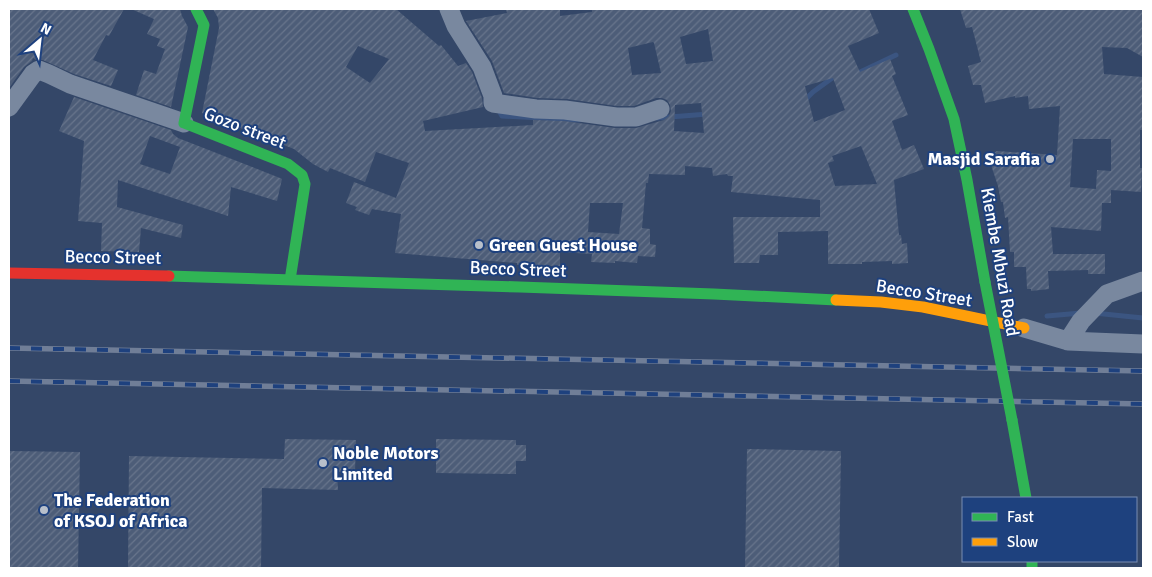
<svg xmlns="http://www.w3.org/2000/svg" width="1152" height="577" viewBox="0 0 1152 577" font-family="Signika,sans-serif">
	<defs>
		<pattern id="building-hatch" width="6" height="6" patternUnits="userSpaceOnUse" patternTransform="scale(1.25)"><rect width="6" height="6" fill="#4d5d78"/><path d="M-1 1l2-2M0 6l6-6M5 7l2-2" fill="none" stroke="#68758c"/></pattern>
	</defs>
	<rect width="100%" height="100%" fill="#344768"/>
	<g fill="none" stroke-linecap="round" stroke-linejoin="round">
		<path stroke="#3b5581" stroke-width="5" d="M855 71 858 73 896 55
			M803 102 813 92 835 76
			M497 107 502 116 579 120
			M657 118 708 114
			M1094 313 1143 318
			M1047 316 1081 313"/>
	</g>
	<path fill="url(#building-hatch)" fill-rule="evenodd" d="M9 9H124L109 36 106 35 93 60 118 70 111 86 74 74 43 60H36L33 58 32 61 24 67 9 88Z
		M131 9H180L182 16 188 27 171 107 136 95 144 70 156 74 165 49 157 46 160 39 147 34 154 19Z
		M213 9H396L439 46 441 45 458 66 466 63 472 72 482 98 483 107 423 121 425 131 533 125V120L564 121 615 128H636L664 120 669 116 671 111 670 105 667 100 662 98H656L634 106H617L567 99 537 98 504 93 492 61 466 21 507 13 506 9H560V16L592 12V9H869L879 33 848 46 860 72 890 59 896 74 892 76 908 115 892 121 902 150 914 145 924 169 894 180 899 235H901L902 244 907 243 908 263 892 264V261L862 262V264H828V231L778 232V255H760L759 263H734L733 217H820V200L731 192 733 176H728L727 174 713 176 712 168 685 166V175L649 174 648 183H646L642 228 650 229V244L656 245 655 257 638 256 637 263 615 261V263L591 262 592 254 560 252V266L517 265V263L395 253 401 214 372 209 369 215 355 210 357 207 346 203 354 182 396 198 409 163 376 152 365 182 330 168 328 172 313 164 294 149 202 113 219 28 218 18ZM708 29 713 61 686 64 680 37ZM653 42 654 43 661 73 632 75 628 48ZM358 46 389 59 370 83 346 67ZM833 78 845 110 814 122 805 86ZM701 103 704 133 674 131 675 105ZM861 146 877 184 835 186 828 163 834 161 832 156ZM590 203H623L619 234 588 232Z
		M960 9H1143V57L1127 48 1102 47 1104 74 1143 77V130H1140V168H1142L1141 192 1111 190V203H1102L1101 231 1051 227 1053 254H1105V274H1088V270L1048 271 1049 289 1031 291V289H1027L1026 267H1014V252H1010L1008 217 1005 218 1003 202H1001L998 186 988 156 997 151 1057 155 1060 106 1029 109 1028 96 1015 98V96L985 103 981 85H973L968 66 981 62 972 27 966 28ZM1073 139H1111V171L1097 170 1096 189 1070 187Z
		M74 97 171 130 173 134 178 138 280 178 282 179 277 201 231 187 228 216 118 180 117 207 183 225 181 238 141 228 139 252 101 251 102 223 78 221 84 141 59 131ZM150 136 180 147 170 174 140 164Z
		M285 439 356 440 355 472H337L338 490 262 488 261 568H128L129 456 284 459Z
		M436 439 516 440V445H526V461H516V474L436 473Z
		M747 449 841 451 839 568H745Z
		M9 451 80 452 78 568H9Z"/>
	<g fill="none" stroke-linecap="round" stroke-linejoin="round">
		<path stroke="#79889f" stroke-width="19" d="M449 9 456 26 482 67 493 96V103L536 109 565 110 616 117H636L660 109
			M9 107 33 74 39 70 49 74 70 84 184 123
			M1024 328 1068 341 1081 321 1107 294 1143 281
			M1068 341 1143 344"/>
		<path stroke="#30b455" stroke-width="11" d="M196 9 204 25 184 123 288 164 302 175 305 184 290 280
			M913 9 929 49 954 119 967 180 985 282
			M169 276 520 287 714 294 836 300
			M1012 420 1026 498
			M1032 561V568"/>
		<path stroke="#ff9f0a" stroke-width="11" d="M836 300 881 302 923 307 1024 328"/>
		<path stroke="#e5322d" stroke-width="11" d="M9 273 169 276"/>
		<g stroke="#707e97" stroke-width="5.5">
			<path id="rail" d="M9 348 1143 371
				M9 381 1143 404"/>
		</g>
		<use href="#rail" stroke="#1e417e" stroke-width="4" stroke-dasharray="11" stroke-linecap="butt"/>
		<path stroke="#30b455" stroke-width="11" d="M985 282 1012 420"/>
	</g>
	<g fill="#b8bfca" stroke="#1e417e" stroke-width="2">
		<circle cx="1050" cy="159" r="5"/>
		<circle cx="479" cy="245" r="5"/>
		<circle cx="323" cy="463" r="5"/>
		<circle cx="44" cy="510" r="5"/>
	</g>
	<g text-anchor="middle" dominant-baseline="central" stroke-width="4" stroke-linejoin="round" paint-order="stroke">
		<g font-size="18" fill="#fff" stroke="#1e417e">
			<text transform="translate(245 128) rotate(21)">Gozo street</text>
			<text transform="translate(113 257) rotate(1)">Becco Street</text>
			<text transform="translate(1000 262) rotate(80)">Kiembe Mbuzi Road</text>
			<text transform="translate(518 269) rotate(2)">Becco Street</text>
			<text transform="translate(924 293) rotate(9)">Becco Street</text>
		</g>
		<g font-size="18" font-weight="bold" fill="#fff" stroke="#1e417e" text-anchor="start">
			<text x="1040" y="159" text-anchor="end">Masjid Sarafia</text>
			<text x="489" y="245">Green Guest House</text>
			<text x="333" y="453">Noble Motors<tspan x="333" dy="21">Limited</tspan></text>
			<text x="54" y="500">The Federation<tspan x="54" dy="21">of KSOJ of Africa</tspan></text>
		</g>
	</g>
	<rect width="1152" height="577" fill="none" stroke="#ffffff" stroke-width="20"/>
	<rect x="962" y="497" width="175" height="65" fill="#1e417e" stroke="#788db2"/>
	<rect x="972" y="513" width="25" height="8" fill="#30b455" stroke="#788db2"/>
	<text x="1007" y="522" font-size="15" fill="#ffffff">Fast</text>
	<rect x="972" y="538" width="25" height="8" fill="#ff9f0a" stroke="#788db2"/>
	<text x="1007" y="547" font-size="15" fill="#ffffff">Slow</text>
	<g transform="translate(40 40) rotate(28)" stroke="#1e417e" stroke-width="4" paint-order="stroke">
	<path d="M0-4L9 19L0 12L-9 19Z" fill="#ffffff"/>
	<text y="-8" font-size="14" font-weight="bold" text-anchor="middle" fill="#ffffff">N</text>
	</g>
</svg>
